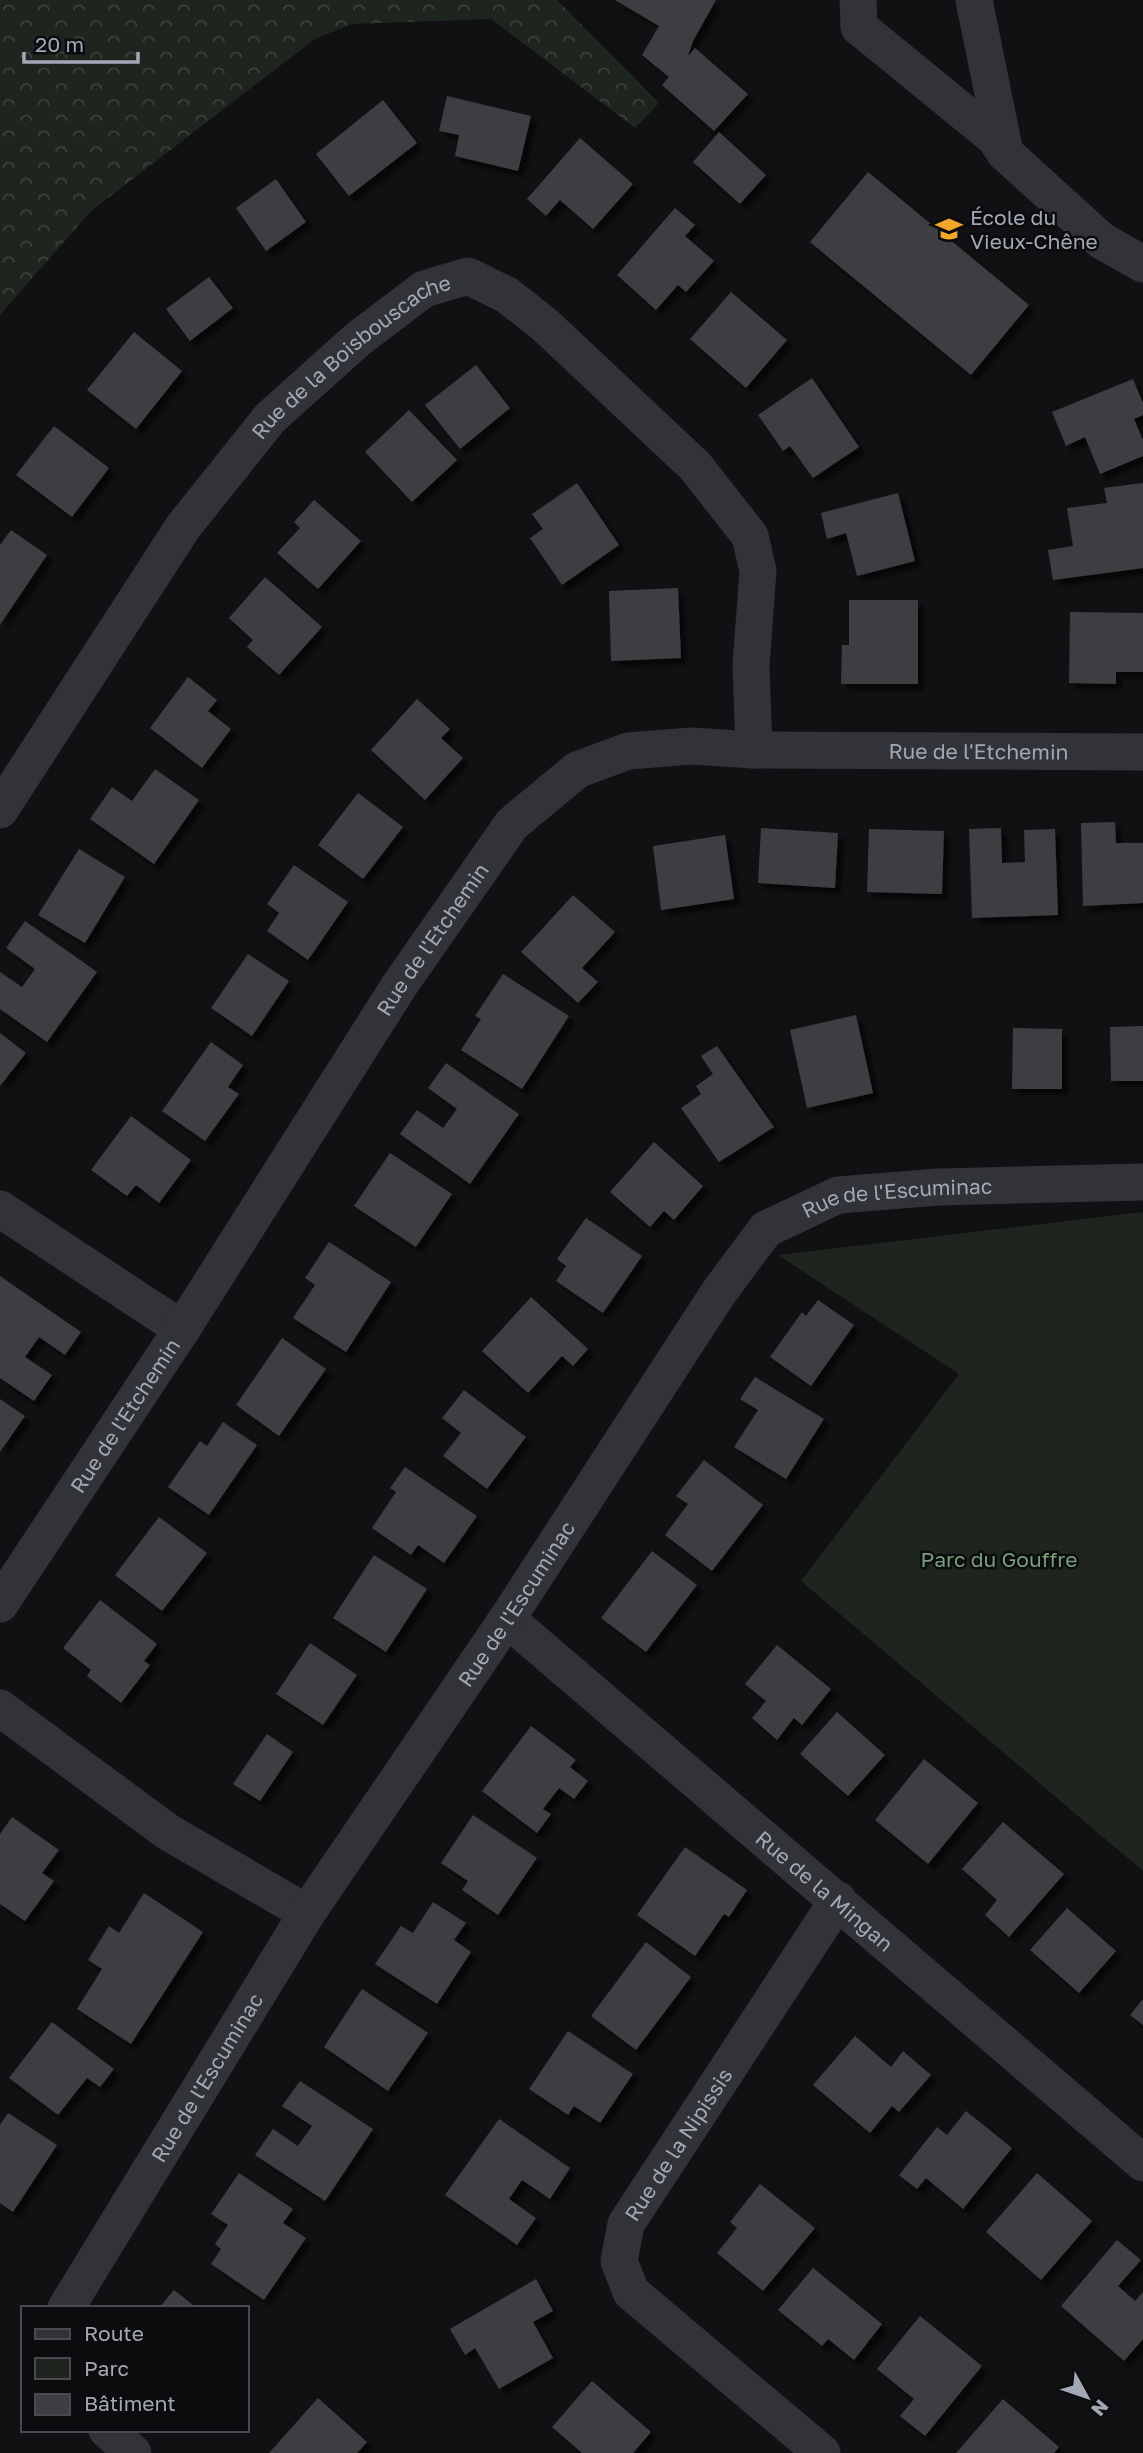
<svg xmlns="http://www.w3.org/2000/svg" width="1143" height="2453" viewBox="0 0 1143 2453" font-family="'Golos Text',sans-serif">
	<defs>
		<pattern id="forest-crowns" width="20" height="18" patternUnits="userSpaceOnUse" patternTransform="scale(1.75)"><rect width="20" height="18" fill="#1d251e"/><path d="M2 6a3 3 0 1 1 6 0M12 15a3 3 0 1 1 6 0" fill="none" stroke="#3b423c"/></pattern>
		<filter id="shadow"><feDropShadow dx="6" dy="6" stdDeviation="2" flood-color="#0009"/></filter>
	</defs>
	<rect width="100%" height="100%" fill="#111113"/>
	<path fill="url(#forest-crowns)" d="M0 0H557L659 103 635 128 491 19 351 24 315 39 91 211 0 315Z"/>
	<path fill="#1d251e" d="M1143 1212V1871L801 1581 959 1374 778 1255Z"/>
	<path fill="#3d3e43" filter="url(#shadow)" d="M615 0H716L693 41 688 56 695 48 748 94 714 131 662 85 669 77 642 55 659 26Z
		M447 96 531 116 518 171 455 156 459 135 439 131Z
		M383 100 417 143 349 196 316 154Z
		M719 132 766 175 740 204 693 162Z
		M580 138 633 184 593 229 560 200 546 216 527 199Z
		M868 172 1029 305 971 375 810 242Z
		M276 179 306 222 266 251 236 208Z
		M675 208 695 225 685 236 714 261 686 292 678 285 656 310 617 275Z
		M209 277 233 308 190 341 166 309Z
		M731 292 787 340 746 388 690 339Z
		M134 332 182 371 136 429 87 390Z
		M476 365 510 408 460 449 425 405Z
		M812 378 859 447 813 478 790 446 783 451 758 415Z
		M1133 379 1143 403V415L1134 419 1143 440V456L1100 474 1085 437 1066 446 1052 412Z
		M409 410 457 460 412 502 365 452Z
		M54 426 109 468 72 517 16 475Z
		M577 483 619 545 562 585 530 538 543 529 532 514Z
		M1143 483V568L1053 580 1048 550 1073 546 1067 508 1107 503 1104 488Z
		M898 493 915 561 857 576 846 533 827 539 821 513Z
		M314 500 361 541 318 589 277 553 300 528 294 522Z
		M11 530 47 555 0 625V545Z
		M265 577 322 627 279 675 247 647 253 640 229 618Z
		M678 588 681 658 611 661 609 591Z
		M849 600H918V684H841L842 645H849Z
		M1070 612 1143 613V672H1116V684L1069 683Z
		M188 677 217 700 208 711 231 729 202 768 150 728Z
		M417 699 450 729 441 738 463 758 425 800 371 750Z
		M155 769 199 800 154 864 90 819 112 787 132 801Z
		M358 793 403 827 363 879 318 845Z
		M1115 822 1116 843H1143V903L1083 906 1081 823Z
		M761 828 838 833 835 888 758 883Z
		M1001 828 1002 863 1025 862 1024 830 1055 829 1058 915 972 918 969 829Z
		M869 829 944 831 942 894 867 892Z
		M725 835 734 899 661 910 653 846Z
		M79 849 125 877 85 943 38 915Z
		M294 865 348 902 308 960 267 931 279 913 267 904Z
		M573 895 615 932 582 968 598 982 578 1003 521 952Z
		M25 921 97 972 47 1042 0 1009V972L22 987 35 969 6 948Z
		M248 954 289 981 252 1036 211 1008Z
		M503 974 569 1016 522 1089 461 1050 481 1019 475 1016Z
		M856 1015 873 1093 807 1108 790 1030Z
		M1143 1026V1081H1111L1110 1027Z
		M1013 1028 1062 1029V1089H1012Z
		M0 1033 26 1053 0 1086Z
		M211 1042 243 1065 228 1087 239 1094 205 1141 162 1111Z
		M717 1046 774 1127 719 1162 681 1108 701 1094 696 1086 713 1074 701 1056Z
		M446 1063 519 1114 470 1184 400 1134 417 1110 443 1128 457 1109 428 1088Z
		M131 1116 191 1160 159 1203 136 1185 127 1196 91 1170Z
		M654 1142 703 1186 674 1220 664 1211 650 1227 610 1192Z
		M390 1153 452 1194 416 1247 354 1206Z
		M586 1218 642 1256 603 1313 556 1281 566 1266 557 1259Z
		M329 1242 391 1282 346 1352 293 1318 315 1285 305 1278Z
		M0 1276 81 1332 65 1355 39 1337 25 1357 52 1375 34 1401 0 1378Z
		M531 1297 588 1349 573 1366 562 1356 528 1393 482 1351Z
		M818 1300 854 1325 811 1386 770 1357 802 1312 806 1316Z
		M282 1338 326 1369 279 1436 236 1405Z
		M755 1377 824 1419 786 1479 734 1447 758 1410 740 1399Z
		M464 1390 526 1437 487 1489 443 1456 461 1433 442 1418Z
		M0 1399 25 1416 0 1452Z
		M223 1422 257 1445 209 1515 168 1487 200 1441 207 1446Z
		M704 1460 763 1505 712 1571 665 1535 688 1504 676 1496Z
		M405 1467 477 1516 444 1563 418 1545 411 1555 372 1528 396 1492 390 1488Z
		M159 1517 207 1553 162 1611 115 1575Z
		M652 1551 697 1585 646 1652 601 1618Z
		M374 1555 427 1589 386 1652 333 1618Z
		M100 1600 157 1644 144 1661 150 1665 121 1703 87 1676 91 1670 63 1648Z
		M310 1643 357 1675 323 1725 276 1694Z
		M777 1645 831 1689 802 1725 794 1718 777 1740 752 1718 766 1701 745 1684Z
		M837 1712 885 1755 848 1796 800 1754Z
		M531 1726 576 1760 570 1767 588 1781 574 1799 559 1788 543 1809 551 1814 537 1833 482 1791Z
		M267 1734 293 1752 260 1801 233 1784Z
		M924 1759 978 1803 928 1864 875 1820Z
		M473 1815 537 1858 498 1915 462 1890 468 1881 441 1863Z
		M12 1817 59 1850 42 1873 54 1881 25 1921 0 1904V1834Z
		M1003 1822 1064 1874 1009 1937 985 1915 997 1900 962 1869Z
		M685 1847 747 1890 729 1917 724 1914 695 1956 637 1915Z
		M144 1893 203 1932 131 2044 77 2009 102 1969 88 1960 109 1926 119 1933Z
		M433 1902 466 1923 454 1940 471 1952 437 2004 375 1964 401 1926 413 1933Z
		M1067 1908 1116 1951 1079 1993 1030 1950Z
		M646 1942 691 1977 636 2050 591 2016Z
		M362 1989 428 2033 388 2091 324 2047Z
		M1143 1999V2025L1130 2015Z
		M52 2022 114 2069 100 2087 87 2078 58 2115 9 2078Z
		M568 2031 633 2074 600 2123 574 2106 568 2115 529 2089Z
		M855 2036 891 2067 903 2051 931 2075 899 2112 892 2106 870 2133 813 2085Z
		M300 2081 373 2129 325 2201 255 2155 273 2129 298 2146 312 2126 282 2106Z
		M966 2111 1012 2148 963 2209 926 2178 917 2189 899 2175 937 2127 947 2135Z
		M8 2113 57 2145 13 2212 0 2203V2125Z
		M499 2119 570 2168 550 2199 522 2180 509 2199 536 2218 517 2245 445 2195Z
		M239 2173 293 2209 283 2223 306 2238 264 2300 211 2264 221 2249 215 2244 228 2225 211 2214Z
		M1037 2173 1092 2221 1041 2280 986 2232Z
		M760 2184 815 2228 763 2291 717 2253 737 2228 730 2222Z
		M1117 2240 1141 2260 1118 2286 1135 2301 1143 2292V2339L1124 2361 1061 2306Z
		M813 2268 882 2324 854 2360 828 2339 822 2346 778 2310Z
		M536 2279 553 2311 533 2322 553 2358 499 2389 475 2348 465 2355 450 2329Z
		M174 2290 197 2308H159Z
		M920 2316 982 2366 925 2436 900 2416 914 2399 877 2369Z
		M592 2381 651 2432 633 2453H582L552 2427Z
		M318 2398 367 2442 357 2453H269Z
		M1003 2399 1059 2447 1054 2453H956Z"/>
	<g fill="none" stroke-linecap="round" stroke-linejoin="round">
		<g stroke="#323338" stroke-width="37">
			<path d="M858 0 859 27 995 138 1005 153 1102 241 1143 264"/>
			<path d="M974 0 1005 153"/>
			<path id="s1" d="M0 810 183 527 270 418 358 339 424 289 468 276 507 295 545 325 695 466 750 536 758 571 751 665 754 750"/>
			<path d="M0 1209 182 1329"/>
			<path id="s2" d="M0 1604 182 1329 399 986 512 824 577 770 628 751 691 746 754 750 1143 752"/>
			<path id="s3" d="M507 1619 1143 2163"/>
			<path d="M0 1708 168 1832 307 1913"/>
			<path id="s4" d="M66 2308 307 1913 507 1619 719 1292 766 1229 838 1195 939 1187 1143 1182"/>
			<path d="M107 2430 133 2453"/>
			<path id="s5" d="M822 2453 631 2292 619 2261 626 2224 838 1900"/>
		</g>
	</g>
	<defs>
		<g id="school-bare" transform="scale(2.1)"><path d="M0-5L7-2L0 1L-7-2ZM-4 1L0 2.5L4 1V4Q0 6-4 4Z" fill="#f5a527" stroke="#0c0c0e" stroke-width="2.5" paint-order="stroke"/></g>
	</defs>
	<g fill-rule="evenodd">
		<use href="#school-bare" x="949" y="229"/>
	</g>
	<g text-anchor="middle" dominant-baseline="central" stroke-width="5" stroke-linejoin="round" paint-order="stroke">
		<g font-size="21" fill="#a2a8b4" stroke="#0c0c0e" text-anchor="start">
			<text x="970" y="217">École du<tspan x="970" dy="24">Vieux-Chêne</tspan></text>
		</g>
		<g font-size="21" fill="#a2a8b4" stroke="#0c0c0e">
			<text stroke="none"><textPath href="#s1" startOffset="579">Rue de la Boisbouscache</textPath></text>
			<text stroke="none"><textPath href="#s2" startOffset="1423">Rue de l'Etchemin</textPath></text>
			<text stroke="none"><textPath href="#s2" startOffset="793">Rue de l'Etchemin</textPath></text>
			<text stroke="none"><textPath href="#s4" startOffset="1424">Rue de l'Escuminac</textPath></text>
			<text stroke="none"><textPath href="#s2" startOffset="226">Rue de l'Etchemin</textPath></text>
			<text stroke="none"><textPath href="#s4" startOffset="836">Rue de l'Escuminac</textPath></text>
			<text stroke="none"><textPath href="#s3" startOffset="418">Rue de la Mingan</textPath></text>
			<text stroke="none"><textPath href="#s4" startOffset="270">Rue de l'Escuminac</textPath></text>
			<text stroke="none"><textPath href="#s5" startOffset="416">Rue de la Nipissis</textPath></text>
		</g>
		<g font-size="21" fill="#789f79" stroke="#0c0c0e">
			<text x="999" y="1559">Parc du Gouffre</text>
		</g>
	</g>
	<rect x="21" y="2306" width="228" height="126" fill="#0c0c0e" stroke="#484a50" stroke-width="2"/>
	<rect x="35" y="2329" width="35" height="10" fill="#323338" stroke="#484a50" stroke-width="2"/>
	<text x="84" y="2341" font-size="21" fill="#a2a8b4">Route</text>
	<rect x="35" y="2358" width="35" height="21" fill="#1d251e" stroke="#484a50" stroke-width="2"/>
	<text x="84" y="2376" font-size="21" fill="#a2a8b4">Parc</text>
	<rect x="35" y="2394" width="35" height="21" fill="#3d3e43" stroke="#484a50" stroke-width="2"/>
	<text x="84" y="2411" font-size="21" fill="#a2a8b4">Bâtiment</text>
	<g transform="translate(1087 2397) rotate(130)" stroke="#0c0c0e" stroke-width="5" paint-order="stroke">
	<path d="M0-5L12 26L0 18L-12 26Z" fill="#a2a8b4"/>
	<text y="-10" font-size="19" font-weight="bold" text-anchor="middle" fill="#a2a8b4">N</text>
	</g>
	<path d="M24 52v10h114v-10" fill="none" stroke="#a2a8b4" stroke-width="3.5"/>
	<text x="35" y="52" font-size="21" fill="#a2a8b4" stroke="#0c0c0e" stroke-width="5" paint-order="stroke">20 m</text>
</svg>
